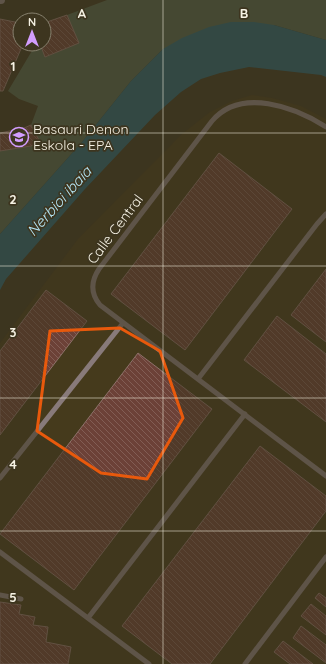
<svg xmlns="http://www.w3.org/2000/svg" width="326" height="664" viewBox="0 0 326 664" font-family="Quicksand,sans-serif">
	<defs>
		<pattern id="building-back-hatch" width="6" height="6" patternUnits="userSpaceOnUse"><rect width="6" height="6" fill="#6c4137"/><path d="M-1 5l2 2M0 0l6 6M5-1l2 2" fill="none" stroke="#825d54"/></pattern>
	</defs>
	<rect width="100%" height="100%" fill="#3d351f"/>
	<path fill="#453a1c" d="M252 95 272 98 301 106 326 119V664H0V343L78 239 182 134 210 112 232 101Z"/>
	<path fill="#51604a" d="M107 0H326V40L274 25 163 49 131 81 82 142 0 234V151L31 146 40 142 31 125 38 106 19 99 8 91 36 44H40L46 57 78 43 67 15Z"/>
	<path fill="#286070" d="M231 22H254L274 25 326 40V77L321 75 249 67 220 73 201 79 181 92 155 115 85 189 6 279 0 290V234L82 142 131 81 163 49 182 38 209 27Z"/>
	<path fill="url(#building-back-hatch)" stroke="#8d716a" d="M67 15 79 43 45 57 40 44H44V23Z
		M0 19 20 23V44H23L3 91H0Z
		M31 125 40 142 31 146 0 151V133L24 128Z
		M219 153 292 209 185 350 111 294Z
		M326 269V342L291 315Z
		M46 290 87 321 0 435V351Z
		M277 316 326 354V422L244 360Z
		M138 353 212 409 74 590 0 534Z
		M260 446 326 496V511L210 664H172L122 626Z
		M319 593 326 598V607L315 598Z
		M0 602 21 605 19 614 35 617 33 625 48 627 46 642 71 647 68 664H0Z
		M311 604 326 616V635L301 616Z
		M301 626 326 645V663L293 638Z
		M283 641 313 664H290L274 652Z"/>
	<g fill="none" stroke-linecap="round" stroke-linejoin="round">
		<path stroke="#887a7a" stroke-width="5" d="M326 127C295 107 241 87 212 121L99 269C91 281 90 293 100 305L326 476
			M198 379 317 224 326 214
			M0 478 123 323
			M0 552 149 664
			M0 595 21 599
			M88 618 245 414
			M245 664 326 557"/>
		<path stroke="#887a7a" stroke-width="8" d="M0 0H1"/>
	</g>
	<path d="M0 0H326V664H0ZM120 328 160 351 183 418 147 479 101 473 37 431 50 331Z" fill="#3d351f" fill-opacity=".55" fill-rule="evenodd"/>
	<path fill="none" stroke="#e8590c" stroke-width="3" stroke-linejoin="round" d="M120 328 160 351 183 418 147 479 101 473 37 431 50 331Z"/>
	<path fill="none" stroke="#f6f2e4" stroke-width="1" stroke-opacity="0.55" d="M163 0V664M0 133H326M0 266H326M0 398H326M0 531H326"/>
	<defs>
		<g id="school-ring" transform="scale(1)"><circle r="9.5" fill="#3d351f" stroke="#d29dfd" stroke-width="1.5"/><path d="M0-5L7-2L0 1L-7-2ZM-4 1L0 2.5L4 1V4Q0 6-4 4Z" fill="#d29dfd"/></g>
	</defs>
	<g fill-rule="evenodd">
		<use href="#school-ring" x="19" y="137"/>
	</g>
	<g text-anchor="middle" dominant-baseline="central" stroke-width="3.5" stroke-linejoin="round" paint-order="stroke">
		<g font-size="14" fill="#f6f2e4" stroke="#3d351f" text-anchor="start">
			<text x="33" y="129">Basauri Denon<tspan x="33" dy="16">Eskola - EPA</tspan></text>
		</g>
		<g font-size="14" fill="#f6f2e4" stroke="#3d351f">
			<text transform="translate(115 229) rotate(-53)">Calle Central</text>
		</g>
		<g font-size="15" font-style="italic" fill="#b6e8f8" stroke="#3d351f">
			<text transform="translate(59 201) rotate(-48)">Nerbioi ibaia</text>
		</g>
	</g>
	<g font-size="13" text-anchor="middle" font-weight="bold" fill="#f6f2e4" stroke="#3d351f" stroke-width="3.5" stroke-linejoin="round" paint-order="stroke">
		<text x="82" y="18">A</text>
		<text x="244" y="18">B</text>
		<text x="13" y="71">1</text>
		<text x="13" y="204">2</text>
		<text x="13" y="337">3</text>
		<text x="13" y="469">4</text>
		<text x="13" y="602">5</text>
	</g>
	<g transform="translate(32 32)"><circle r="19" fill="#3d351f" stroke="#87816e"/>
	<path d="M0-3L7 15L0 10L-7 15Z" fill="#d29dfd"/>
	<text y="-6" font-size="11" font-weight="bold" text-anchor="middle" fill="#f6f2e4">N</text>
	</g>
</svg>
